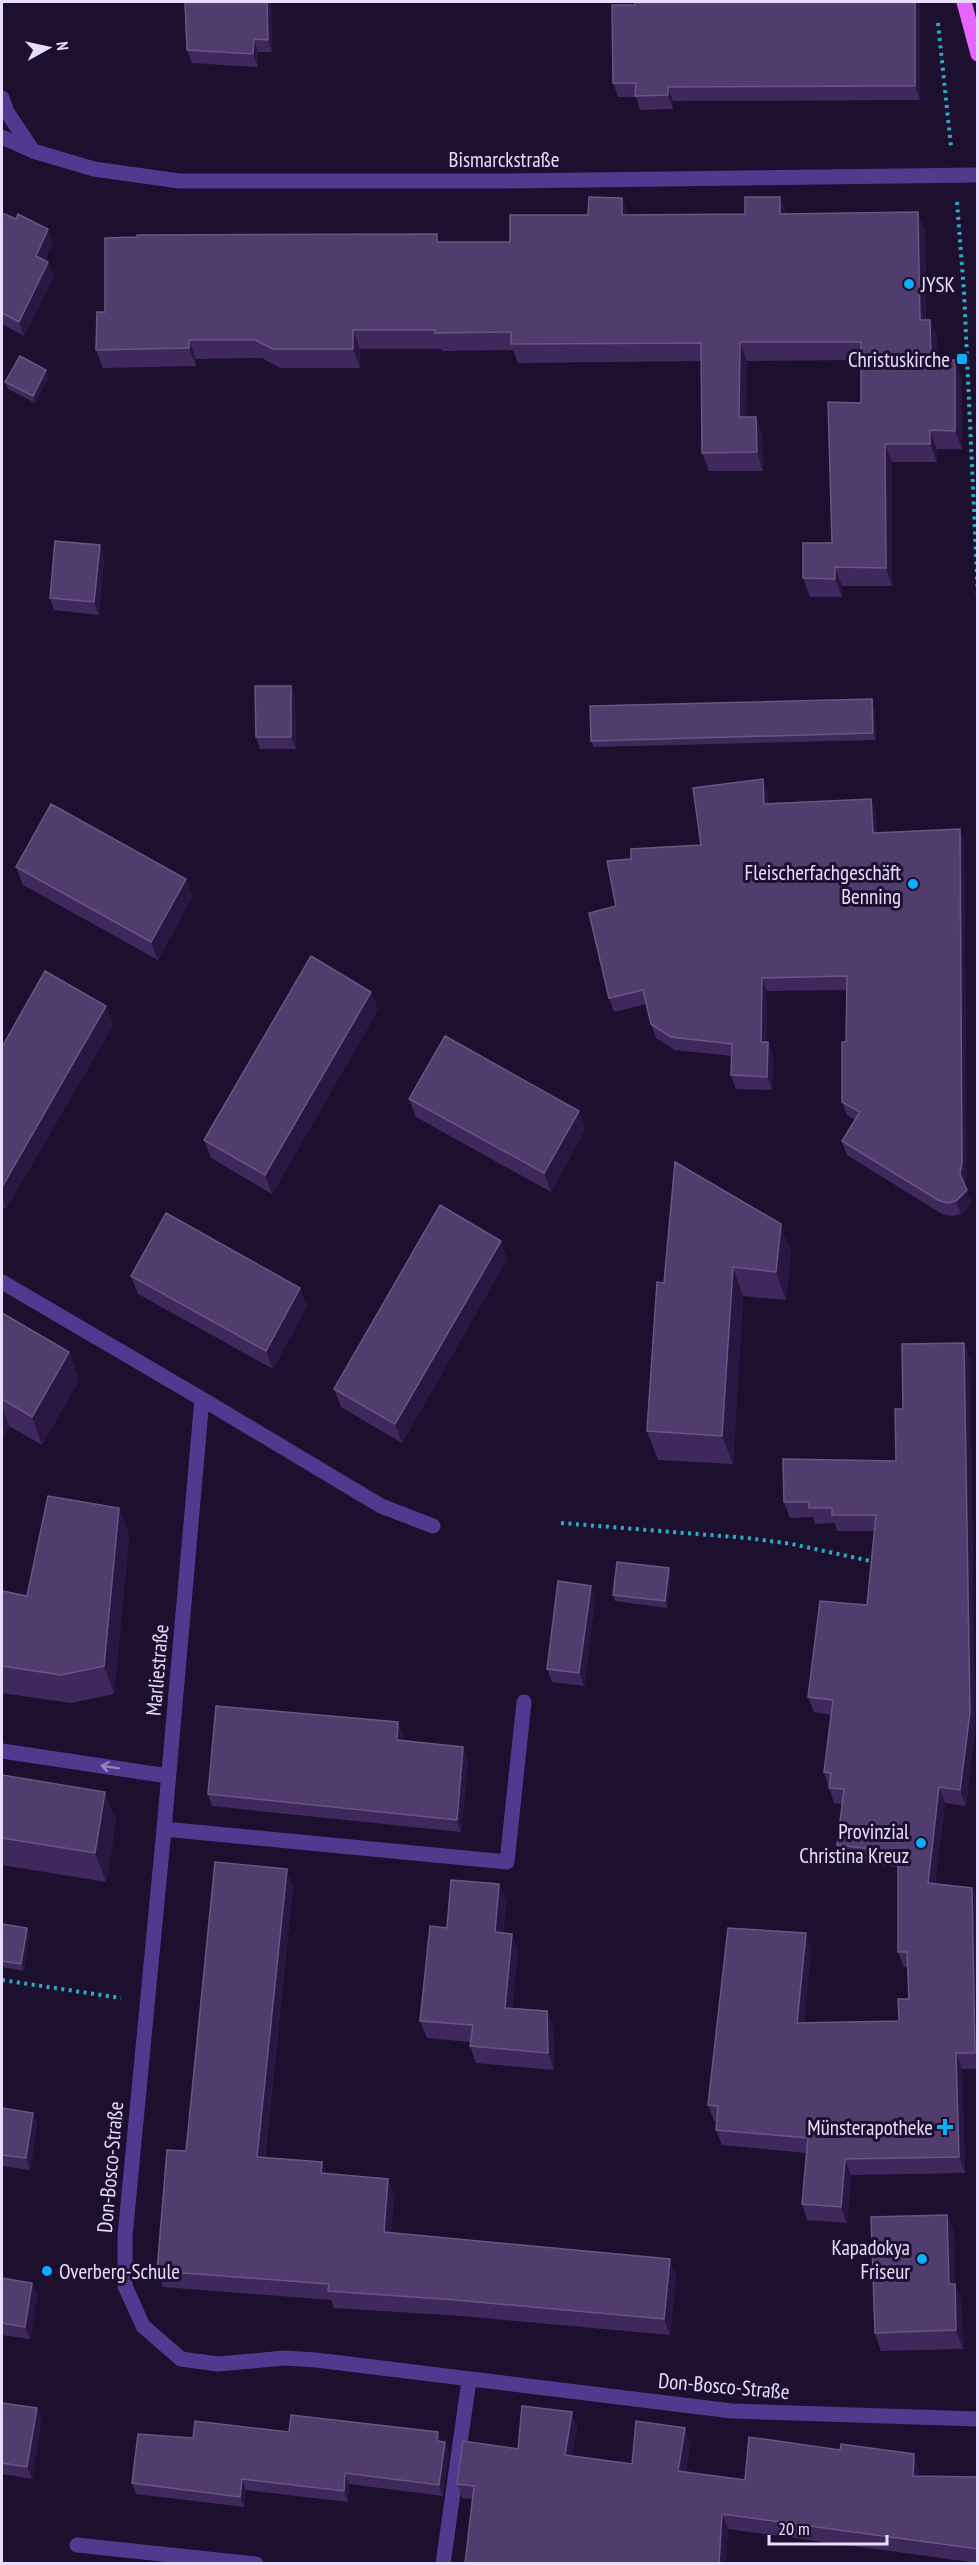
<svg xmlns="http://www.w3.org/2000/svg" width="979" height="2565" viewBox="0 0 979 2565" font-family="'PT Sans Narrow',sans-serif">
	<rect width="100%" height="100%" fill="#1c102e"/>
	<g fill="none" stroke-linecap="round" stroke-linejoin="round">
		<path stroke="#2aacc6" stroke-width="4" stroke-dasharray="3 4.5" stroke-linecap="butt" d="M938 23 951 147
			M957 202 964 292 978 596
			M561 1523 747 1538 792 1544 875 1562
			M969 1572 978 1573
			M2 1980 121 1998"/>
		<path stroke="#50398f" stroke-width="15" d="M2 98 7 112 33 151
			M2 137 33 151 94 169 179 181H508L978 175
			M2 1282 202 1399 164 1829 125 2236V2286L143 2326 181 2359 218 2364 285 2358 316 2360 732 2411 978 2419
			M202 1399 381 1506 433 1526
			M2 1751 168 1776
			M164 1829 507 1862 524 1702
			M77 2545 256 2564
			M443 2564 469 2380"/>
		<path stroke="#e864ff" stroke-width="15" d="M964 2 978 54"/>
	</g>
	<path fill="#3f295c" d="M185 2H271L272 52H258V67L192 63 187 50Z
		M920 2V100L673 101V109L640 110 636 97H618L613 83Z
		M780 197 786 214 925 231 926 320H930L937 338V360L962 379V449H937V462H892V586H842V597H810L803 578 832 543 861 403V360L747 361 746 417H756L762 435 763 471H709L702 453V361L518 363 513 350 442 351 441 349H360V368H280L262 358 196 359V366L103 368 96 350 105 312 440 242H510L588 215 622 198 628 215 745 214Z
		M2 213 53 242 45 261 48 262 54 276 24 336 2 324Z
		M49 376 35 403 8 389 5 382Z
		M100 545 104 558 99 615 54 610 50 598Z
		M291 686 295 698 296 749H260L256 737Z
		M872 699 874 705 876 740 594 747 591 741Z
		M768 792V803L871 799 876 812 877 833 960 829 964 843 967 1176 965 1186 972 1203 961 1214 952 1216 942 1214 847 1155 842 1141 855 1120 847 1115 842 1102 846 1042 847 990 767 991 766 1042H768L773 1055 772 1090 736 1089 731 1075 732 1056 675 1050 656 1038 651 1024 646 1004 614 1012 609 998 616 906 631 859 701 845Z
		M16 867 186 879 192 897 158 960 23 885Z
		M371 992 378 1010 272 1194 211 1158 204 1140Z
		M106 1006 113 1025 6 1209 2 1206V1047Z
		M409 1099 585 1129 551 1192 416 1117Z
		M791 1252 786 1300 743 1296 733 1464 658 1460 647 1431 664 1283Z
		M507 1259 402 1443 341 1407 334 1389Z
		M131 1276 300 1288 307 1306 273 1369 138 1294Z
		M2 1313 69 1352 79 1380 42 1445 9 1426 4 1435 2 1433Z
		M970 1359 975 1729 966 1806 945 1803 935 1884 972 1888 978 1902V2069H962L965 2173 851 2175 847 2223 807 2220 802 2204 806 2153 722 2145 716 2130 717 2121H714L708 2105 811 1949 804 2023 899 2021 909 1999 908 1968 904 1967 898 1952V1867L842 1861 837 1845 842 1804 834 1803 824 1772 831 1715 814 1712 808 1697 867 1605 875 1531H837L835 1523 815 1524 813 1517 790 1518 784 1502 896 1461 903 1409Z
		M119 1508 129 1536 114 1694 71 1703 2 1693V1591L27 1596Z
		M671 1575 667 1608 615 1601 613 1595Z
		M591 1586 595 1599 584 1686 552 1682 547 1669Z
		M403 1734 402 1741 463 1747 468 1759 461 1832 212 1806 208 1794Z
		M2 1775 116 1820 106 1882 2 1865Z
		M499 1884 506 1901 503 1933 518 1951 512 2009 553 2028 554 2070 476 2063 470 2046 471 2042 427 2038 420 2021 447 1928Z
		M293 1886 265 2158 322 2162 326 2173 394 2195 391 2232 676 2275 670 2335 462 2316 334 2308 331 2300 163 2287 157 2271 186 2151Z
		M2 1924 27 1928 29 1934 24 1971 2 1967Z
		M2 2108 33 2113 37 2125 30 2170 2 2166Z
		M947 2215 954 2233 955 2285 961 2302 963 2349 881 2351 875 2333Z
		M2 2278 32 2283 37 2295 30 2339 2 2335Z
		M2 2403 37 2408 41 2421 32 2479 2 2474Z
		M577 2427 572 2456 632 2464 690 2443 686 2472 745 2480 919 2468V2476L978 2477V2563L728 2529 725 2564H465L472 2499 462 2498 457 2484 518 2449Z
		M289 2432 445 2442 449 2453 443 2496 349 2484 348 2502 246 2490 244 2507 136 2494 132 2483 193 2438Z"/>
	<path fill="#291742" d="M267 2H271L272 52 268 40Z
		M915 2H920V100L915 86Z
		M254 39 258 52V67L253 54Z
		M668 87 673 101V109L668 95Z
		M780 197 787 215 780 214Z
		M622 198 629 216 622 215Z
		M918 212 925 231 926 338 920 320Z
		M48 229 53 242 41 270 36 256Z
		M48 262 54 276 24 336 19 322Z
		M930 320 937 338V379L931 360Z
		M353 330 360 349V368L353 349Z
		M189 340 196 359V366L189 348Z
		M740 342 747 361 746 435 739 417Z
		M955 360 962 379V449L955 431Z
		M46 370 49 376 35 403 33 396Z
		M756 417 762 435 763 471 757 452Z
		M930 430 937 449V462L930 444Z
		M885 444 892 462V586L886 568Z
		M100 545 104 558 99 615 94 602Z
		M835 567 842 586V597L835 579Z
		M291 686 295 698 296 749 291 737Z
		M872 699 874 705 876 740 873 733Z
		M763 779 768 792 769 817 764 804Z
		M871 799 876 812 878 847 873 833Z
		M960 829 964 843 967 1176 965 1187 960 1174Z
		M186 879 192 897 158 960 151 942Z
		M762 978 767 991 766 1055 761 1042Z
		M371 992 378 1010 272 1194 265 1175Z
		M106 1006 113 1025 6 1209 2 1196V1187Z
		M768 1042 773 1055 772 1090 767 1077Z
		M579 1111 585 1129 551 1192 544 1173Z
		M967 1190 972 1203 961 1214 956 1201Z
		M781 1224 791 1252 786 1300 776 1272Z
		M501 1241 507 1259 402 1443 395 1424Z
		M733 1267 743 1296 733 1464 722 1436Z
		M300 1288 307 1306 273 1369 266 1351Z
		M964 1343 970 1359 975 1729 966 1806 960 1790Z
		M69 1352 79 1380 42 1445 32 1417Z
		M2 1406 9 1426 4 1435 2 1428Z
		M119 1508 129 1536 114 1694 104 1666Z
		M669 1568 671 1575 667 1608 665 1601Z
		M591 1586 595 1599 584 1686 579 1673Z
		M398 1722 403 1734 401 1752 397 1740Z
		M463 1747 468 1759 461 1832 457 1820Z
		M939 1787 945 1803 933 1899 928 1883Z
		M105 1792 116 1820 106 1882 95 1853Z
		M287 1869 293 1886 263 2173 257 2157Z
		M499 1884 506 1901 501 1949 495 1932Z
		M972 1888 978 1902V2060L975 2053Z
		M27 1928 29 1934 24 1971 21 1964Z
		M806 1933 811 1949 803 2039 797 2023Z
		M512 1934 518 1951 511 2025 505 2008Z
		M547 2011 553 2028 554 2070 548 2053Z
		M956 2053 962 2069 965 2173 959 2157Z
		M33 2113 37 2125 30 2170 26 2158Z
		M845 2159 851 2175 847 2223 841 2207Z
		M322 2162 328 2178 321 2173Z
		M388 2179 394 2195 390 2248 384 2232Z
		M947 2215 954 2233 955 2285 961 2302 963 2349 956 2330 949 2284Z
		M670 2259 676 2275 670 2335 664 2319Z
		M32 2283 37 2295 30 2339 25 2327Z
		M37 2408 41 2421 32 2479 27 2467Z
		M572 2412 577 2427 570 2470 565 2455Z
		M685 2428 690 2443 684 2486 678 2471Z
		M438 2432 442 2443 437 2441Z
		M445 2442 449 2453 443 2496 439 2485Z
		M914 2454 919 2468 918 2491 913 2476Z
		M345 2473 349 2484 348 2502 344 2491Z
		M242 2479 246 2490 244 2507 240 2497Z
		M722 2514 728 2529 725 2564H719Z"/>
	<path fill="#513c6e" stroke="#695584" stroke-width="1.5" d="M185 2H267L268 40 254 39 253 54 187 50Z
		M635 2H915V86L668 87V95L635 96 636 83H613L612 5H635Z
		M589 197 622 198V215L745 214V197H780V214L918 212 920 320H930L931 360H955V431L930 430V444H885L886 568 835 567V579L803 578V543H832L828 402 861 403V342H740L739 417H756L757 452 702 453 701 343 511 344V332L435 333V330H353V349H273L255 340H189V348L96 350 97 312H105V238L137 237V235L437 234V242H510V215H588Z
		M2 213 16 219 18 214 48 229 36 256 48 262 19 322 2 313Z
		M20 356 46 370 33 396 5 382Z
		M55 541 100 545 94 602 50 598Z
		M255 686H291V737H256Z
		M872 699 873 733 591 741 590 706Z
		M763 779 764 804 871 799 873 833 960 829 962 1163 960 1174 967 1190 956 1201 947 1203 938 1200 842 1141 860 1112 842 1102V1042H846L847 976 762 978 761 1042H768L767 1077 731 1075 732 1044 671 1037 651 1024 643 990 609 998 589 913 616 906 607 861 631 859V849L701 845 693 788Z
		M51 804 186 879 151 942 16 867Z
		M311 956 371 992 265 1175 204 1140Z
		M45 971 106 1006 2 1187V1047Z
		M445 1036 579 1111 544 1173 409 1099Z
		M675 1162 781 1224 776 1272 733 1267 722 1436 647 1431 657 1282 664 1283Z
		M440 1205 501 1241 395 1424 334 1389Z
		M166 1213 300 1288 266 1351 131 1276Z
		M2 1313 69 1352 32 1417 2 1399Z
		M964 1343 970 1713 960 1790 939 1787 928 1883 972 1888 975 2053H956L959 2157 845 2159 841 2207 802 2204 808 2138 716 2130 718 2106 708 2105 728 1928 806 1933 797 2023 899 2021 898 1999H909L907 1952H898V1852L837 1845 844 1789 829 1788 831 1773 824 1772 833 1700 808 1697 820 1601 867 1605 876 1515H832V1508H809V1502H784L783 1459 896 1461 895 1409H903L902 1344Z
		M48 1496 119 1508 104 1666 61 1675 2 1666V1591L27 1596Z
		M617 1562 669 1568 665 1601 613 1595Z
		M558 1581 591 1586 579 1673 547 1669Z
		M216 1706 398 1722 397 1740 463 1747 457 1820 208 1794Z
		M2 1775 105 1792 95 1853 2 1838Z
		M215 1862 287 1869 257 2157 322 2162 321 2173 388 2179 384 2232 670 2259 664 2319 456 2300 328 2291 329 2284 157 2271 167 2150 186 2151Z
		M451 1880 499 1884 495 1932 512 1934 505 2008 547 2011 548 2053 470 2046 473 2025 420 2021 430 1926 447 1928Z
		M2 1924 27 1928 21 1964 2 1961Z
		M2 2108 33 2113 26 2158 2 2155Z
		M947 2215 949 2284H955L956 2330 875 2333 871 2217Z
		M2 2278 32 2283 25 2327 2 2323Z
		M2 2403 37 2408 27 2467 2 2463Z
		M522 2406 572 2412 565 2455 632 2464 636 2421 685 2428 678 2471 745 2480 749 2437 840 2450 841 2444 914 2454 913 2476 978 2477V2549L722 2514 719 2564H465L474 2486 457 2484 463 2441 518 2449Z
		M291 2415 438 2432 437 2441 445 2442 439 2485 345 2473 344 2491 242 2479 240 2497 132 2483 138 2434 193 2438 195 2421 289 2432Z"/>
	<defs><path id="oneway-shaft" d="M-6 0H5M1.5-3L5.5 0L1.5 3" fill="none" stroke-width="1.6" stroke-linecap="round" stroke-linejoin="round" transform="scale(1.5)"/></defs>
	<use stroke="#9583c1" href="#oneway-shaft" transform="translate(110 1767) rotate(-171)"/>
	<g fill="#09afff" stroke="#1c102e" stroke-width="2">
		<circle cx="909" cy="284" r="6"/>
		<rect x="956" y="353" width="12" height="12" rx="3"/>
		<circle cx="913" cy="884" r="6"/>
		<circle cx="921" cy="1843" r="6"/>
		<path d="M942 2118h6v6h6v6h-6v6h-6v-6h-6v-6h6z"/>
		<circle cx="922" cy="2259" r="6"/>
		<circle cx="47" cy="2271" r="6"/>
	</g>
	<g text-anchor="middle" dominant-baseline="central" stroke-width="6" stroke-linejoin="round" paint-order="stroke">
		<g font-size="21" fill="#e9ddff" stroke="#1c102e">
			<text x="504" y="159">Bismarckstraße</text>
			<text transform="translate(157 1670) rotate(-85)">Marliestraße</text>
			<text transform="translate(110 2167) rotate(-85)">Don-Bosco-Straße</text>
			<text transform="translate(724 2386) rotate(5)">Don-Bosco-Straße</text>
		</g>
		<g font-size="21" fill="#e9ddff" stroke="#1c102e" text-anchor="end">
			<text x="921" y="284" text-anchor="start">JYSK</text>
			<text x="950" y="359">Christuskirche</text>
			<text x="901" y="872">Fleischerfachgeschäft<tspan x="901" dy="24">Benning</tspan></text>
			<text x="909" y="1831">Provinzial<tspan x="909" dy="24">Christina Kreuz</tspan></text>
			<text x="933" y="2127">Münsterapotheke</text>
			<text x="910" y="2247">Kapadokya<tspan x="910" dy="24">Friseur</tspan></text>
			<text x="59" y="2271" text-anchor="start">Overberg-Schule</text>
		</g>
	</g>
	<rect width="979" height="2565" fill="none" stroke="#e9ddff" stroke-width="6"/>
	<g transform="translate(48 48) rotate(82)" stroke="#1c102e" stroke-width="4.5" paint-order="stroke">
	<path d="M0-4.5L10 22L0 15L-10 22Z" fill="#e9ddff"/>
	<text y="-9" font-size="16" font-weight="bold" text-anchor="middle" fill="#e9ddff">N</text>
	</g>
	<path d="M769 2535v9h118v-9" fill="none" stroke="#e9ddff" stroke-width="3"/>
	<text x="778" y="2535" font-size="18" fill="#e9ddff" stroke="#1c102e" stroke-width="4.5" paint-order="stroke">20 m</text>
</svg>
